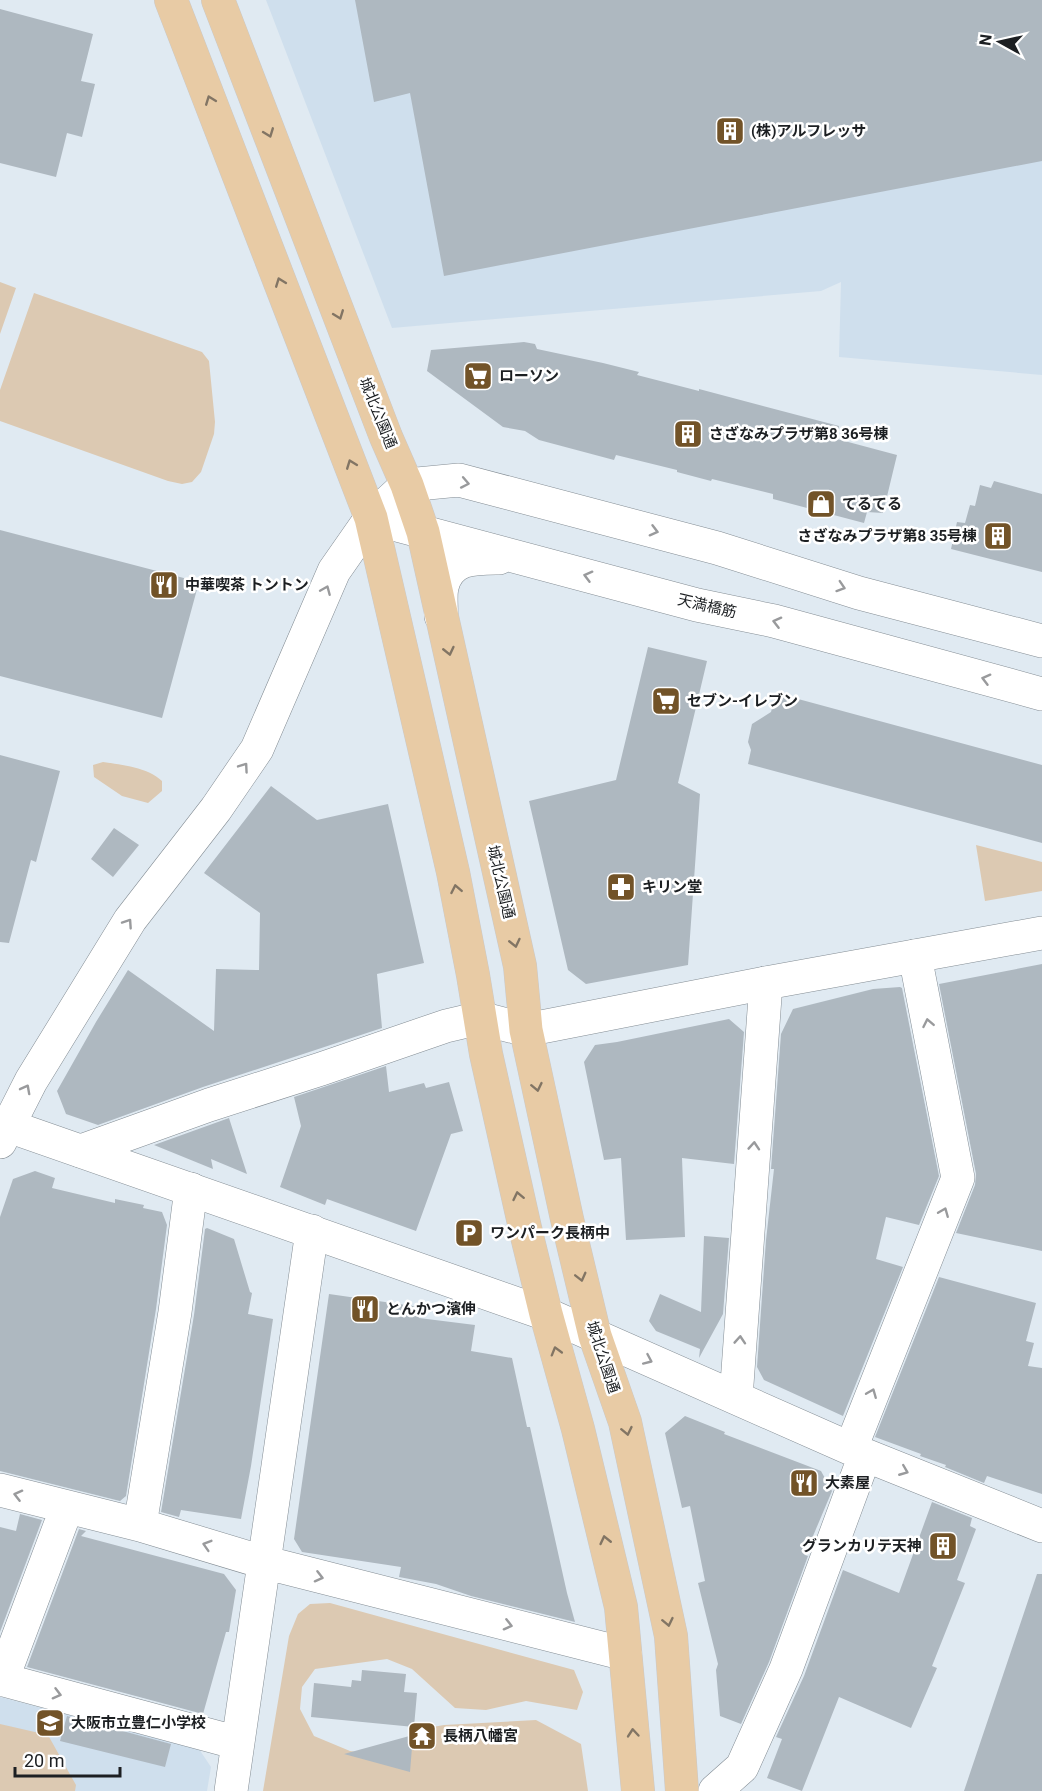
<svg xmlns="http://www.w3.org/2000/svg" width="1042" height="1791" viewBox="0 0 1042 1791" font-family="Roboto,'Noto Sans JP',sans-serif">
	<rect width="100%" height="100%" fill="#e0eaf2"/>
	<path fill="#cfdfed" d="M266 0H1042V375L839 357 841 282 821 291 392 328Z
		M0 1697 199 1749 211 1767 207 1791H0Z"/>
	<path fill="#dcc9b2" d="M0 282 16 288 0 334Z
		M34 293 202 352 209 361 215 422 214 434 201 472 192 482 182 484 168 481 0 421V390Z
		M103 762C123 765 147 767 162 781V791L148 803 122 796 94 777 93 765Z
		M976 845 1042 862V891L985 901Z
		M330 1603 574 1670 583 1692 577 1710 526 1701 486 1710 455 1708 412 1669 387 1659 315 1669 302 1687 300 1709 314 1736 350 1751 385 1756 408 1747 427 1728 444 1725 536 1720 581 1744 588 1791H263L289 1636 298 1614 310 1604Z
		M0 1724 48 1735 76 1785 75 1791H0Z"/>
	<path fill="#aeb8c0" d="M355 0H1042V161L444 276 410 93 374 102Z
		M0 9 93 34 81 81 95 84 82 137 67 133 56 177 0 163Z
		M524 342 535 344 537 349 603 363 639 372 637 375 699 391V389L839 426 837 439 897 455 883 513 867 512 864 523 773 499V494L712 479 711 481 677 472V470L616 455 614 460 539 440 525 431 503 427 427 371 431 350Z
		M994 481 1042 494V572L951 549 957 522 965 523 970 505 975 506 980 485 991 488Z
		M0 530 199 582 162 718 0 676Z
		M648 647 707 661 678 783 700 794 688 965 586 984 568 970 529 801 616 780Z
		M776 693 1042 765V843L748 764 751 750 748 742 752 724 771 712Z
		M0 755 60 771 36 862 31 860 9 943 0 942Z
		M271 786 317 820 388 804 424 963 377 974 382 1028 203 1087 98 1125 66 1114 57 1091 96 1022 128 970 214 1031 216 969 259 970 260 913 204 873Z
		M114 828 139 845 113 877 91 859Z
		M1042 964V1251L956 1233 975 1185 976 1174 939 984Z
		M900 987 902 988 939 1176 919 1225 886 1217 876 1259 903 1267 843 1416 764 1380 757 1367 766 1240 774 1169H771L781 1034 793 1009 873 989Z
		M729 1019 744 1032 734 1164 682 1158 685 1237 626 1240 621 1158 604 1160 584 1062 595 1045 617 1042Z
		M386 1066 389 1092 424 1083 426 1088 449 1082 463 1131 451 1134 416 1231 327 1199 325 1205 280 1187 301 1126 294 1097Z
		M229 1118 247 1174 211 1159 213 1169 154 1145Z
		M35 1171 55 1178 52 1188 115 1203V1199L144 1205 143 1208 162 1212 167 1225 156 1309 126 1496 120 1501 0 1471V1217L13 1179Z
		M207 1228 234 1239 250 1292 252 1293 248 1314 273 1319 251 1466 241 1519 181 1510 179 1517 161 1512 194 1315 205 1229Z
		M704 1236 729 1238 723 1314 699 1358 700 1349 656 1331 649 1321 660 1294 701 1312Z
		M939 1277 1036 1303 1026 1341 1034 1343 1028 1366 1042 1368V1494L987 1476 984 1483 945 1467 946 1465 920 1456 921 1454 875 1437Z
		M329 1294 420 1307 419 1318 475 1325 471 1351 512 1358 527 1427H530L567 1593 575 1622 471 1596 436 1584 399 1577 401 1567 302 1552 294 1539Z
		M685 1416 725 1432 724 1434 821 1471 832 1491 805 1555 808 1556 769 1662 741 1724 720 1716 716 1670 718 1664 698 1583 705 1581 690 1506 682 1508 665 1433Z
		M932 1502 972 1518 970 1526 976 1529 957 1580 965 1583 932 1666 937 1668 911 1728 839 1697 802 1791 767 1778 782 1739 776 1737 804 1676 843 1570 899 1593Z
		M20 1514 42 1520 0 1632V1527L16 1531Z
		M79 1529 86 1531 81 1536 224 1574 236 1590 229 1632H226L203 1714 27 1667Z
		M1037 1574H1042V1791H964Z
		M362 1670 406 1674 404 1692 417 1693 414 1727 311 1717 314 1683 351 1687 352 1680 361 1681Z
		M67 1716 171 1744 165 1767 60 1741Z
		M413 1735 410 1772 344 1754Z"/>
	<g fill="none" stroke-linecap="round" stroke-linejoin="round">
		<g stroke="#848d94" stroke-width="34">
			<path id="street" d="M0 1142 31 1081 130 920 216 809 257 749 334 571 371 518 407 485
				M81 1151 209 1105 321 1069 446 1026 480 1018 526 1030
				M546 1314 865 1455 1042 1526
				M736 1398 766 983
				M851 1448 958 1178 915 956
				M0 1490 140 1525 263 1562 625 1654
				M140 1525 175 1312 191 1189
				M0 1679 238 1743
				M2 1680 67 1507
				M231 1791 312 1231
				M715 1791 742 1767 786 1669 865 1455"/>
		</g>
		<g stroke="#848d94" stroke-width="34">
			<path id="secondary" d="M407 485 459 480 717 548 859 593 1042 641
				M371 518 697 605 774 621 1042 694
				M441 616C442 607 440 596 442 587 449 557 475 558 499 558
				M526 1030 766 983 1042 933
				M0 1123 546 1314"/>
		</g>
		<g stroke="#c9c9ca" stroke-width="34">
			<path id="primary" d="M171 0 371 518 453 872 473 975 486 1054 525 1228 546 1314 578 1429 621 1607 638 1791
				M218 0 386 437 407 485 423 532 520 966 526 1030 567 1219 595 1336 625 1422 671 1636 682 1791"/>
		</g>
		<use href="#street" stroke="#fff" stroke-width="33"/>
		<use href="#secondary" stroke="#fff" stroke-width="33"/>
		<use href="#primary" stroke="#e8cba5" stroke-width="33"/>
	</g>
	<defs><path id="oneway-chevron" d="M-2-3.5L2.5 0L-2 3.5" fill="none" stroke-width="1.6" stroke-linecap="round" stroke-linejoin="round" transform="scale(1.5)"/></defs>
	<g stroke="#827564">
		<use href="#oneway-chevron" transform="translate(210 100) rotate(-111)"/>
		<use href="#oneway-chevron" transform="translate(269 133) rotate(69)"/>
		<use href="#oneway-chevron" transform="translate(280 282) rotate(-111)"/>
		<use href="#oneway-chevron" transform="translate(339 315) rotate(69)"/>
		<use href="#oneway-chevron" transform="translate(351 464) rotate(-111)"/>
		<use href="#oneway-chevron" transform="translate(449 651) rotate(77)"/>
		<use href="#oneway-chevron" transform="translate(456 889) rotate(-101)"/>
		<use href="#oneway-chevron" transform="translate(515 943) rotate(77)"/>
		<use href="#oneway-chevron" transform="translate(537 1087) rotate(78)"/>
		<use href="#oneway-chevron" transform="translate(518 1196) rotate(-102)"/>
		<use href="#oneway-chevron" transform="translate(581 1277) rotate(76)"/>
		<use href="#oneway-chevron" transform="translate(556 1351) rotate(-106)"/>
		<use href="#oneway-chevron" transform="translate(627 1431) rotate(78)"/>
		<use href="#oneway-chevron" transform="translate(605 1540) rotate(-103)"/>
		<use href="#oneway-chevron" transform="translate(668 1622) rotate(78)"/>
		<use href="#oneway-chevron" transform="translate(633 1733) rotate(-95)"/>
	</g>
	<g stroke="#999a9c">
		<use href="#oneway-chevron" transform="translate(465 483) rotate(11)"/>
		<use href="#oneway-chevron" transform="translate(654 531) rotate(15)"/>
		<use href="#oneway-chevron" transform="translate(588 576) rotate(-165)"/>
		<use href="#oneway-chevron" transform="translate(841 587) rotate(18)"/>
		<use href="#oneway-chevron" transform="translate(326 590) rotate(-67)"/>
		<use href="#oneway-chevron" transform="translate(777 622) rotate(-166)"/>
		<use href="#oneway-chevron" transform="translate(986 679) rotate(-165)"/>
		<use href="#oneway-chevron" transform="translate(244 767) rotate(-55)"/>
		<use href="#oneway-chevron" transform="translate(128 923) rotate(-56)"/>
		<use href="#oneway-chevron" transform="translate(928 1023) rotate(-101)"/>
		<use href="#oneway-chevron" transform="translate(26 1089) rotate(-62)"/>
		<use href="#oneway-chevron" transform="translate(754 1146) rotate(-86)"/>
		<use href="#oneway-chevron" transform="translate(944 1212) rotate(-68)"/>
		<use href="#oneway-chevron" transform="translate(740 1340) rotate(-86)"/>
		<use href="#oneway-chevron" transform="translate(648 1360) rotate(24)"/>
		<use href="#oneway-chevron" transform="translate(872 1393) rotate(-68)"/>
		<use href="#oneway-chevron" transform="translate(904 1471) rotate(22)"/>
		<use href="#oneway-chevron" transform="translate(18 1495) rotate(-166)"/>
		<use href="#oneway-chevron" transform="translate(207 1545) rotate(-163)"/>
		<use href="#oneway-chevron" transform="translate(319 1577) rotate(14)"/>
		<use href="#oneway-chevron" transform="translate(508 1625) rotate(14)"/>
		<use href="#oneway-chevron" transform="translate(57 1694) rotate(15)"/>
	</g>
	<defs>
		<g id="building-square" transform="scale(1.5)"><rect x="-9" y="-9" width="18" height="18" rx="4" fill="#725328" stroke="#fff"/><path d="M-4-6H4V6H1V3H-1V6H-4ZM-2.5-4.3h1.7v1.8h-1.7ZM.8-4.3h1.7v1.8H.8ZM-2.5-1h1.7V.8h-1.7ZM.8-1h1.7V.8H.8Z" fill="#fff"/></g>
		<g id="supermarket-square" transform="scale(1.5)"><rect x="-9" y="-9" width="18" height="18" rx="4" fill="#725328" stroke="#fff"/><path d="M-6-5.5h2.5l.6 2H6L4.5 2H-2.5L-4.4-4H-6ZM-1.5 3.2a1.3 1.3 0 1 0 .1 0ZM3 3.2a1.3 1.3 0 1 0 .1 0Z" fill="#fff"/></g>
		<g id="shop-square" transform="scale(1.5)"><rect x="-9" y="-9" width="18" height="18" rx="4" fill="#725328" stroke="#fff"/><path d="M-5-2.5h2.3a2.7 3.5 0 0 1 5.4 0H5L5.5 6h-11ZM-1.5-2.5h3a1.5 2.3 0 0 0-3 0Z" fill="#fff"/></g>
		<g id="restaurant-square" transform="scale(1.5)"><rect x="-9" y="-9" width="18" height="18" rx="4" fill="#725328" stroke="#fff"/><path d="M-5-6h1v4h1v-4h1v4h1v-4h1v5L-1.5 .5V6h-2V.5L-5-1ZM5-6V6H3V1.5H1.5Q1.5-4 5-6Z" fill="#fff"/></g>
		<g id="pharmacy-square" transform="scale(1.5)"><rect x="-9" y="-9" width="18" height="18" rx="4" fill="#725328" stroke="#fff"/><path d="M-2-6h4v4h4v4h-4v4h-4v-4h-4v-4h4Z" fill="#fff"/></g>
		<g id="parking-square" transform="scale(1.5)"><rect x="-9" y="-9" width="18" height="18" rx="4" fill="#725328" stroke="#fff"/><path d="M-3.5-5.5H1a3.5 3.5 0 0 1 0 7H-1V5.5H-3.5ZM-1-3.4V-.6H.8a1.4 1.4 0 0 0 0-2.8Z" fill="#fff"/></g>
		<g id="school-square" transform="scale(1.5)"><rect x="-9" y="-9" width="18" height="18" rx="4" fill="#725328" stroke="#fff"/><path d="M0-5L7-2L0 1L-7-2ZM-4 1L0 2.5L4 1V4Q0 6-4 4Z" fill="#fff"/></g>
		<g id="temple-square" transform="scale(1.5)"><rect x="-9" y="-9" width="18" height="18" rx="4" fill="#725328" stroke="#fff"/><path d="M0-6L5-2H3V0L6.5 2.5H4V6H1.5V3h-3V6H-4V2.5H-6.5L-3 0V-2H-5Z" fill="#fff"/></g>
	</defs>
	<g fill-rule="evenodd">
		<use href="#building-square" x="730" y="131"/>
		<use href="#supermarket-square" x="478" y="376"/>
		<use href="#building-square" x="688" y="434"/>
		<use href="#shop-square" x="821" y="504"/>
		<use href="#building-square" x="998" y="536"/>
		<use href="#restaurant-square" x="164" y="585"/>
		<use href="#supermarket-square" x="666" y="701"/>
		<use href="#pharmacy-square" x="621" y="887"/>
		<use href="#parking-square" x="469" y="1233"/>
		<use href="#restaurant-square" x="365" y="1309"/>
		<use href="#restaurant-square" x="804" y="1483"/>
		<use href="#building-square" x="943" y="1546"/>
		<use href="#school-square" x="50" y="1723"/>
		<use href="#temple-square" x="422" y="1736"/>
	</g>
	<g text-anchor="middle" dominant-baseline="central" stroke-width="5" stroke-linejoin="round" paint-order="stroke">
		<g font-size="15" font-weight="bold" fill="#1c1f22" stroke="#fff" text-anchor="start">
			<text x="751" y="131">(株)アルフレッサ</text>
			<text x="499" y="376">ローソン</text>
			<text x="709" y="434">さざなみプラザ第8 36号棟</text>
			<text x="842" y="504">てるてる</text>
			<text x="977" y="536" text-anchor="end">さざなみプラザ第8 35号棟</text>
			<text x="185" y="585">中華喫茶 トントン</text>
			<text x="687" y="701">セブン-イレブン</text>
			<text x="642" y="887">キリン堂</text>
			<text x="490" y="1233">ワンパーク長柄中</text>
			<text x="386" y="1309">とんかつ濱伸</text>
			<text x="825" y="1483">大素屋</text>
			<text x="922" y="1546" text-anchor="end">グランカリテ天神</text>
			<text x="71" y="1723">大阪市立豊仁小学校</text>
			<text x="443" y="1736">長柄八幡宮</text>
		</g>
		<g font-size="15" fill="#1c1f22" stroke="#fff">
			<text transform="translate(378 413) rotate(68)">城北公園通</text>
			<text transform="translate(707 606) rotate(13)">天満橋筋</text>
			<text transform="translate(501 882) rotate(77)">城北公園通</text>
			<text transform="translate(603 1357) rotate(72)">城北公園通</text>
		</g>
	</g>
	<g transform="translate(1000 42) rotate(278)" stroke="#ffffff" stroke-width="4.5" paint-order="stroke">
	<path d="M0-4.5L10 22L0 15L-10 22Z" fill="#1c1f22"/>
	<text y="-9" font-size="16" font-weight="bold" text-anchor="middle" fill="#1c1f22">N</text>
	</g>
	<path d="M15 1767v9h105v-9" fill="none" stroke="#1c1f22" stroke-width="3"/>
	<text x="24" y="1767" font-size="18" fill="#1c1f22" stroke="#ffffff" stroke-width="4.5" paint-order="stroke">20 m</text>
</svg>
